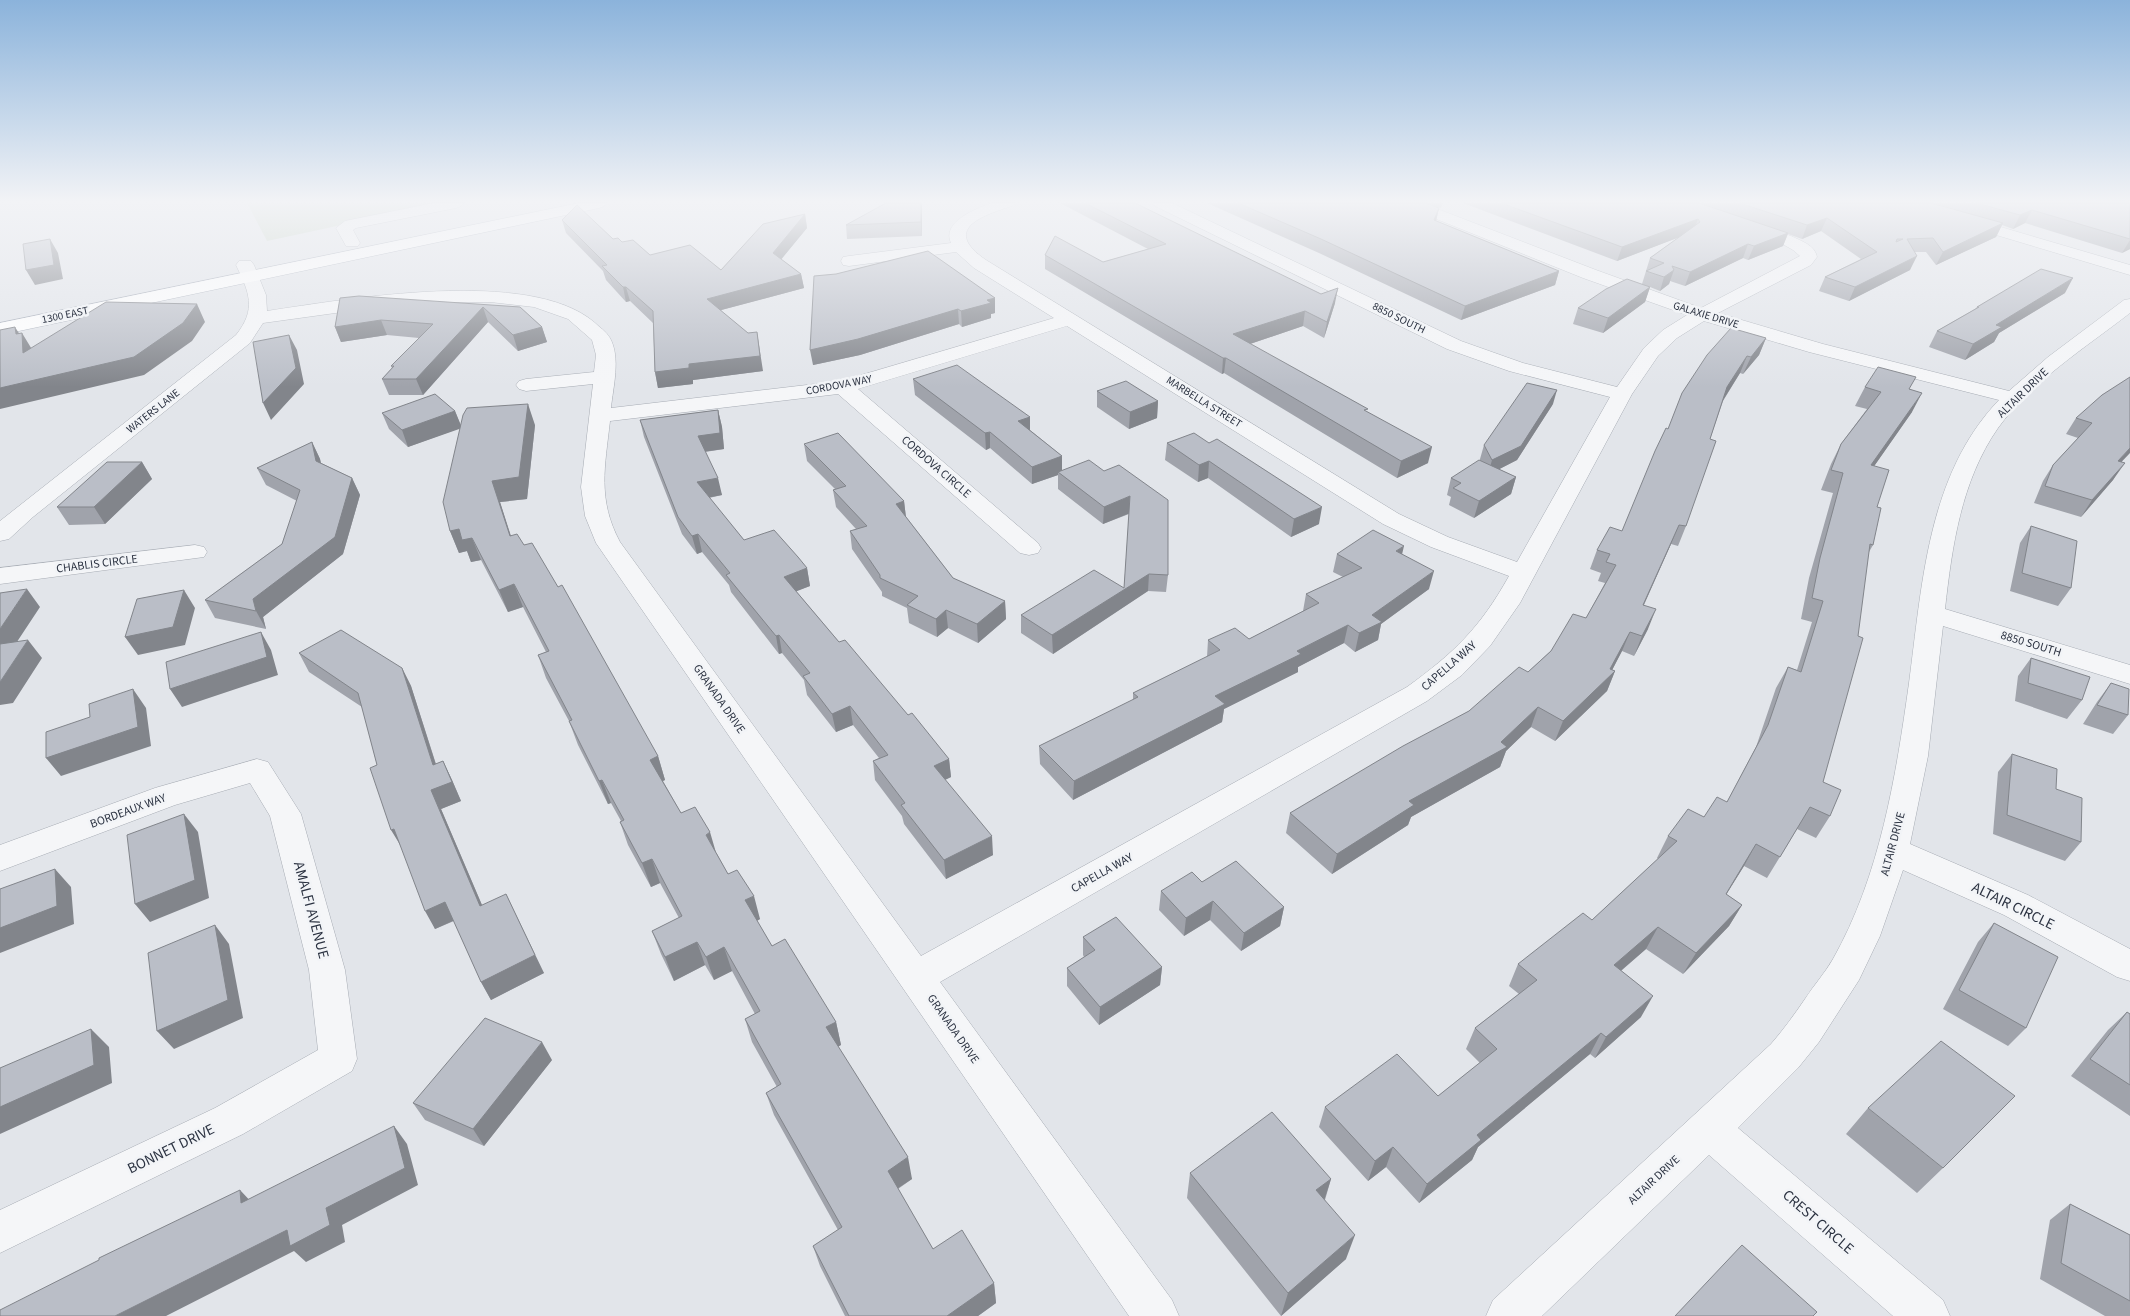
<svg xmlns="http://www.w3.org/2000/svg" width="2130" height="1316" viewBox="0 0 2130 1316" font-family="'Source Sans 3',sans-serif">
	<rect width="100%" height="100%" fill="#e2e5ea"/>
	<path fill="#c7d4c4" d="M247 203H444L267 241Z"/>
	<g fill="none" stroke-linecap="round" stroke-linejoin="round">
		<g stroke="#a7acb4" stroke-width="1">
			<path id="minor" d="M434 203H464L461 206 456 208 356 228 353 230 360 243 358 246H346L336 228 345 221Z
				M992 203H1015L1012 206C980 216 942 230 986 260L1399 514 1448 537 1517 562 1610 397 1509 371 1447 349 1155 206 1153 203H1172L1461 341 1523 363 1617 387 1644 348 1663 330 1687 315 1583 278 1404 206 1402 203H1422L1596 270 1701 308 1800 256 1793 250 1779 242 1672 206 1669 203H1691L1791 236C1801 241 1815 245 1817 257L1811 265 1718 313 1823 344 2009 391 2048 357 2124 300 2130 299V313C2085 348 2032 381 1998 428 1961 481 1952 547 1945 609L2130 665V684L1943 626 1928 756 1910 844 2028 895 2130 949V981L2117 977 2004 915 1903 870 1880 936 1859 980 1819 1042 1798 1068 1738 1128 1943 1300 1950 1316H1893L1709 1155 1542 1316H1486L1493 1300 1771 1044C1784 1029 1794 1015 1805 999 1814 985 1825 973 1833 959 1880 876 1896 776 1909 683 1922 586 1927 475 1999 400L1809 352 1704 321 1677 338 1658 356 1632 394 1520 603 1490 646 1462 675 1427 701 940 982 1172 1300 1179 1316H1129L596 543 585 516 581 487 593 384 526 391 519 389 516 385 519 381 526 379 594 372 596 355 592 340 568 319 534 307 490 302H439L386 306 263 323 250 343 33 517 9 539 0 541V521L236 335C257 309 249 292 236 265L239 261H251L254 265 266 295 267 311C348 299 529 267 594 322 599 327 606 331 610 338 621 358 613 387 611 408L841 381 1054 318 974 268 956 252 849 266 843 265 841 261 843 257 849 256 951 243C941 222 977 208 992 203ZM1067 326 1383 524 1431 547 1509 576C1480 628 1454 653 1407 687L921 956 620 542C597 499 605 467 610 421L838 394 1020 553 1029 555 1038 553 1041 548 1038 543 858 389Z
				M1896 203H1919L2130 265V275L1899 206Z
				M195 545 204 547 207 552 204 557 0 584V568Z
				M257 759 268 762 301 814 345 970 357 1059 352 1071 243 1134 0 1253V1210L215 1108 318 1050 309 970 270 816 250 783 175 805 0 871V845L155 788Z"/>
		</g>
		<g stroke="#a2a9b5" stroke-width="1">
			<path id="major" d="M579 203H607L604 206 599 208 0 335V323Z"/>
		</g>
		<use href="#minor" fill="#f5f6f8" fill-rule="evenodd"/>
		<use href="#major" fill="#fff" fill-rule="evenodd"/>
	</g>
	<path fill="#a0a3ab" d="M886 203H922V236L847 239 846 225Z
		M1060 203H1135L1335 303 1324 338 1303 326 1250 344 1367 412 1428 463 1397 478 1224 373 1222 374 1045 269V255L1103 262 1148 249Z
		M1207 203H1426L1439 208 1436 221 1559 271 1555 285 1461 320 1319 253Z
		M1426 203H1443L1441 208Z
		M1463 203H2130V249L2122 253 2025 223 2013 229 2002 225 1996 237 1936 265 1926 252H1914L1910 270 1849 301 1819 291 1825 277 1861 259 1821 231 1802 239 1788 234 1783 246 1748 260 1743 258 1685 286 1670 281 1669 284 1660 291 1650 287 1645 302 1603 333 1573 324 1578 308 1642 284 1650 258 1679 237 1617 261Z
		M805 214 807 228 781 259 801 274 804 288 721 310 763 371 693 380V384L658 388 655 372 653 323 630 301 626 302 606 280 603 271 566 233 562 220 613 239 650 255 721 270Z
		M814 276 995 313 991 314V318L962 327 959 324 860 355 813 365Z
		M2065 293 1999 333 1994 342 1965 360 1929 347 1937 331 1975 309 1977 307Z
		M340 298 520 307 542 327 547 342 518 351 488 322 423 395H389L382 379 392 368 391 366 419 338 387 335 341 342 335 327Z
		M1766 338 1759 355 1743 374 1740 373 1723 401 1710 439 1686 526 1678 546 1671 544 1644 605 1648 629 1634 656 1622 651 1612 670 1615 671 1607 691 1555 741 1531 727 1506 751 1500 767 1411 817 1408 825 1332 874 1286 833 1290 813 1469 711 1528 672 1586 618 1605 583 1598 581 1601 573 1590 569 1597 550 1622 531 1668 429Z
		M2130 377 2122 462 2113 480 2081 517 2034 503 2043 481 2053 465 2078 438 2066 434 2076 418Z
		M913 379 1030 417V430L1062 456V470L1104 471 1168 575 1166 592 1148 591 1053 654 1021 633V615L1124 588 1129 514 1103 524 1058 489V475L1032 484 990 448 986 450 915 395Z
		M1865 387 1910 389 1912 412 1874 466 1877 507 1873 545 1869 552 1823 782 1830 816 1816 838 1797 829 1767 878 1744 866 1726 894 1742 905 1729 926 1683 974 1646 949 1621 971 1641 1017 1595 1058 1590 1054 1478 1147 1472 1160 1419 1203 1386 1167 1368 1181 1319 1127 1325 1107 1438 1096 1480 1063 1466 1049 1475 1028 1519 994 1509 986 1518 964 1592 920 1658 859 1657 858 1668 836 1704 817 1727 802 1756 747 1776 688 1788 667 1797 670 1812 622 1801 619 1809 578 1833 493 1821 490 1831 464 1841 444 1867 409 1855 406Z
		M1097 391 1158 401 1157 418 1129 429 1097 407Z
		M1553 404 1517 460 1499 469 1516 477 1511 494 1474 518 1449 505 1451 497 1447 495 1451 478 1480 461V459L1484 445Z
		M718 410 722 427 724 449 705 452 722 495 709 498 744 540 807 568 810 586 796 591 839 642 949 759 951 777 945 780 993 855 946 879 904 824 902 816 875 780 873 761 879 758 853 725 836 732 807 695 804 680 782 653 779 654 731 592 729 585 702 552 697 554 682 534 644 437 640 420Z
		M455 411 461 426 535 425 527 499 500 502 511 536 524 545 658 756 665 780 663 781 681 813 717 854 728 874 760 919 757 921 772 946 836 1022 841 1045 838 1046 912 1179 898 1189 933 1249 994 1283 996 1303 978 1316H845L820 1266 813 1246 838 1230 774 1115 766 1093 777 1087 752 1042 745 1019 755 1014 732 971 714 980 705 965 674 981 661 954 652 931 679 918 660 883 651 887 628 845 620 822 621 821 611 803 608 804 578 745 569 721 546 678 538 655 546 652 523 607 508 612 481 560 471 562 467 551 459 553 450 531 460 428 408 447 389 429 382 413Z
		M312 442 320 459 321 463 352 478 360 495 343 554 263 617 266 629 215 618 205 600 282 544 297 501 266 485 257 468Z
		M1167 443H1209L1319 524 1291 537 1208 478 1198 482 1165 460Z
		M804 444 904 501 906 517 953 578 1005 601 1006 619 978 643 948 628 937 637 909 623 907 608 882 596V592L852 549 850 531 856 529 836 507 833 490 835 489 807 461Z
		M142 462 152 479 105 524 69 525 57 507Z
		M2031 526 2071 588 2058 606 2010 591 2020 543Z
		M1337 554H1402L1429 589 1381 624 1378 640 1355 652 1344 643 1298 667V672L1224 709 1222 722 1073 800 1040 764 1039 746 1133 700V693L1207 657 1208 640 1249 639 1303 611 1306 594 1343 577 1333 572Z
		M299 653 402 668 411 686 436 764 443 761 452 780 461 801 441 809 482 905 544 973 491 1000 481 982 454 921 435 929 377 765 362 707 309 672Z
		M2031 658 2082 700 2067 719 2015 701 2018 676Z
		M2111 683 2128 715 2113 734 2083 724 2097 702Z
		M2012 754 2056 789 2081 842 2065 861 1993 834 1998 772Z
		M1202 882 1284 907 1280 926 1241 951 1210 920 1184 936 1159 910 1161 891Z
		M1994 923 2026 1028 2008 1046 1943 1009 1978 942Z
		M1083 937 1162 967 1160 985 1099 1025 1067 986V968L1084 957 1083 955Z
		M2127 1012 2130 1014V1116L2071 1076 2108 1030Z
		M552 1060 484 1146 425 1120 413 1103Z
		M1868 1108 1943 1168 1917 1193 1846 1134Z
		M1190 1173 1331 1179 1325 1200 1346 1259 1281 1316 1187 1198Z
		M2070 1204 2130 1235V1316H2105L2040 1279 2050 1220Z"/>
	<path fill="#82858b" d="M921 203H922V236L921 222Z
		M1439 208 1436 221 1434 220Z
		M2032 210 2025 223 2013 229 2020 215Z
		M805 214 807 228 775 267 773 253Z
		M1827 218 1821 231 1802 239 1807 225Z
		M1698 219 1693 232 1617 261 1622 247Z
		M2003 223 1996 237 1936 265 1943 252Z
		M1788 233 1783 246 1748 260 1754 246Z
		M50 239 58 253 63 279 35 285 26 270Z
		M2130 240V249L2122 253Z
		M1748 244 1743 258 1685 286 1690 272Z
		M1917 256 1910 270 1849 301 1855 287Z
		M1674 270 1669 284 1660 291 1664 277Z
		M1559 271 1555 285 1461 320 1465 306Z
		M801 274 804 288 710 313 707 299Z
		M2073 278 2065 293 1999 333 1994 342 1965 360 1973 344 1996 325Z
		M623 287H626L630 301 626 302Z
		M1650 287 1645 302 1603 333 1608 318Z
		M1338 288 1335 303 1324 338 1327 322Z
		M995 298V313L991 314V318L962 327 961 311 987 300Z
		M197 304 205 322 192 341 144 375 0 409V388Z
		M483 307 488 322 423 395 416 379Z
		M958 309 959 324 860 355 813 365 810 350Z
		M1305 311 1303 326 1232 350 1233 334Z
		M381 320 387 335 341 342 335 327Z
		M15 327 22 338V333L33 351 23 353 16 334Z
		M542 327 547 342 518 351 513 335Z
		M757 332 763 371 693 380V384L658 388 655 372 689 364Z
		M289 335 297 350 304 384 271 420 263 403Z
		M1766 338 1759 355 1743 374 1751 357Z
		M1747 356 1740 373 1720 405 1727 387Z
		M1223 358H1226L1224 373 1222 374Z
		M1557 390 1553 404 1517 460 1488 475 1492 460Z
		M1922 393 1912 412 1861 485 1871 465Z
		M1158 401 1157 418 1129 429 1130 412Z
		M528 404 535 425 527 499 500 502 518 559 510 536 492 481Z
		M718 410 722 427 724 449 702 452 698 436Z
		M455 411 462 428 408 447 402 430Z
		M1030 417V434L1018 421Z
		M990 432V448L986 450 985 433Z
		M312 442 320 459 324 478 316 461Z
		M1432 447 1428 463 1397 478 1401 461Z
		M2130 448V453L2107 477 2118 461Z
		M1062 456V473L1058 472V475L1032 484V467Z
		M1209 461 1208 478 1198 482 1199 465Z
		M142 462 152 479 105 524 94 507Z
		M2125 463 2113 480 2081 517 2092 500Z
		M1516 477 1511 494 1474 518 1479 501Z
		M352 478 360 495 343 554 263 617 266 629 256 611 253 599Z
		M718 478 722 495 701 499 697 482Z
		M1130 496V513L1103 524 1104 507Z
		M904 501 906 518 896 504Z
		M1322 507 1319 524 1291 537 1294 519Z
		M1679 525 1671 544 1635 624 1643 605Z
		M459 529 472 538 481 560 471 562 467 551 459 553 450 531Z
		M698 534 702 552 697 554 692 536Z
		M1404 546 1400 563 1396 551Z
		M807 568 810 586 787 595 784 577Z
		M1434 571 1429 589 1381 624 1378 640 1355 652 1359 633 1372 615Z
		M1149 574 1148 591 1053 654 1052 635Z
		M514 584 523 607 508 612 499 590Z
		M27 589 40 607 3 663 0 660V629Z
		M184 590 195 608 185 645 138 655 125 637Z
		M1005 601 1006 619 978 643 977 624Z
		M1656 609 1648 629 1634 656 1642 636Z
		M946 610 948 628 937 637 936 619Z
		M1348 625 1344 643 1298 667V672L1224 709 1222 722 1073 800 1074 781 1215 696 1297 651Z
		M261 632 271 650 278 675 182 707 170 689Z
		M1630 632 1622 651 1608 678 1615 671 1607 691 1555 741 1563 721 1610 669Z
		M779 635 782 653 779 654 776 636Z
		M28 640 42 658 13 703 0 705V682Z
		M402 668 411 686 442 784 433 765Z
		M133 689 146 708 151 746 61 776 46 758Z
		M850 706 853 725 836 732 832 714Z
		M1538 707 1531 727 1506 751 1500 767 1411 817 1408 825 1332 874 1337 854 1409 801 1501 742Z
		M658 756 665 780 658 783 650 760Z
		M949 759 951 777 936 784 934 766Z
		M443 761 452 780 461 801 441 809 490 924 480 906 431 790Z
		M602 780 611 803 608 804 599 781Z
		M184 814 198 832 209 898 150 922 135 904Z
		M394 829 402 848 391 830Z
		M710 832 717 856 706 835Z
		M992 836 993 855 946 879 944 860Z
		M1756 844 1744 866 1713 916 1726 894Z
		M652 859 660 883 651 887 642 863Z
		M55 869 71 887 74 924 0 953V928Z
		M506 894 544 973 491 1000 481 982Z
		M754 896 760 919 751 924 745 900Z
		M1213 901 1210 920 1184 936 1186 918Z
		M445 902 455 920 435 929 425 911Z
		M1742 905 1729 926 1683 974 1696 953Z
		M1284 907 1280 926 1241 951 1244 933Z
		M215 925 229 944 243 1018 174 1049 157 1031Z
		M1658 927 1646 949 1603 986 1614 965Z
		M697 942 705 965 674 981 665 957Z
		M724 947 732 971 714 980 706 957Z
		M1162 967 1160 985 1099 1025 1100 1007Z
		M1653 996 1641 1017 1595 1058 1606 1037Z
		M836 1022 841 1045 832 1050 826 1027Z
		M91 1029 109 1047 112 1083 0 1134V1107Z
		M1601 1033 1590 1054 1478 1147 1472 1160 1419 1203 1427 1184 1477 1135Z
		M542 1042 552 1060 484 1146 473 1129Z
		M394 1126 407 1144 418 1185 342 1225 345 1242 306 1262 294 1251 166 1316H115L326 1208Z
		M1393 1147 1386 1167 1368 1181 1375 1161Z
		M908 1157 912 1179 892 1192 888 1171Z
		M1331 1179 1323 1204 1316 1190Z
		M240 1190 256 1207 241 1203Z
		M1355 1235 1346 1259 1281 1316 1288 1293Z
		M994 1283 996 1303 978 1316H947Z"/>
	<path fill="#babec7" stroke="#82858b" fill-rule="evenodd" d="M886 203H921V222L846 225Z
		M1085 203H1135L1321 294 1338 288 1327 322 1305 311 1233 334 1368 409 1364 410 1432 447 1401 461 1226 358H1223L1045 255 1055 236 1103 262 1166 244Z
		M1238 203H1426L1439 208 1434 220 1559 271 1465 306 1321 239Z
		M1501 203H1699L1788 233 1754 246 1748 244 1690 272 1672 266 1674 270 1664 277 1646 271 1664 263 1650 258 1700 222 1698 219 1622 247Z
		M1739 203H1931L2003 223 1943 252 1933 238 1907 239 1917 256 1855 287 1825 277 1877 252 1827 218 1807 225ZM1897 239H1903L1896 242Z
		M1976 203H2130V239L2032 210 2020 215Z
		M577 205 613 239 618 238 622 242 633 240 650 255 690 245 721 270 763 224 805 214 773 253 801 274 707 299 748 333 757 332 760 356 689 364V368L655 372 653 311 626 287H623L602 266 607 265 562 220Z
		M50 239 54 265 26 270 23 244Z
		M928 251 995 298 987 300 991 303 961 311 958 309 858 339 810 350 814 276 836 274Z
		M2041 269 2073 278 1996 325 2002 327 1973 344 1937 331 1979 307H1977Z
		M1627 279 1650 287 1608 318 1578 308 1606 289Z
		M359 296 520 307 542 327 513 335 483 307 416 379H382L394 366H391L433 324 381 320 335 327 340 298Z
		M106 302 197 304 183 323 134 357 0 388V330L15 327 16 334 22 333 23 353Z
		M1731 328 1766 338 1751 357 1747 356 1727 387 1710 439 1716 441 1686 526 1679 525 1643 605 1656 609 1642 636 1630 632 1610 669 1615 671 1563 721 1538 707 1501 742 1507 747 1409 801 1414 805 1337 854 1290 813 1403 746 1469 711 1519 667 1528 672 1551 651 1573 614 1586 618 1616 565 1606 562 1610 554 1597 550 1610 527 1622 531 1655 451 1666 428 1668 429 1682 393 1707 355Z
		M289 335 296 368 263 403 253 342Z
		M957 365 1030 417 1018 421 1062 456 1032 467 990 432 985 433 913 379Z
		M1878 367 1916 377 1909 389 1922 393 1871 465 1889 470 1877 507 1881 508 1873 545 1870 544 1858 636 1863 638 1823 782 1841 790 1830 816 1810 807 1780 857 1756 844 1726 894 1742 905 1696 953 1658 927 1614 965 1653 996 1606 1037 1601 1033 1477 1135 1481 1140 1427 1184 1393 1147 1375 1161 1325 1107 1397 1054 1438 1096 1497 1049 1475 1028 1537 980 1518 964 1583 913 1592 920 1677 841 1668 836 1688 809 1704 817 1717 797 1727 802 1768 725 1788 667 1801 672 1823 601 1812 598 1820 558 1843 473 1831 470 1841 444 1881 392 1865 387Z
		M2130 377V448L2118 461 2125 463 2092 500 2045 486 2053 465 2092 423 2076 418 2102 395Z
		M1126 381 1158 401 1130 412 1097 391Z
		M1527 383 1557 390 1521 446 1492 460 1484 445Z
		M435 394 455 411 402 430 382 413Z
		M528 404 519 477 492 481 510 536 517 534 524 545 532 543 558 587 562 585 658 756 650 760 681 813 695 807 710 832 706 835 728 874 737 870 754 896 745 900 772 946 785 939 836 1022 826 1027 908 1157 888 1171 933 1249 962 1230 994 1283 947 1316H849L813 1246 842 1227 766 1093 781 1084 745 1019 760 1011 724 947 706 957 697 942 665 957 652 931 682 916 652 859 642 863 620 822 624 820 602 780 599 781 569 721 572 720 538 655 549 651 514 584 499 590 472 538 462 540 459 529 450 531 443 502 463 415 467 408Z
		M718 410 720 433 698 436 718 478 697 482 744 540 774 530 798 557 807 568 784 577 839 642 845 640 908 715 912 713 949 759 934 766 992 836 944 860 901 805 905 803 873 761 888 755 850 706 832 714 803 676 810 673 779 635 776 636 726 575 730 573 698 534 692 536 678 517 640 420Z
		M838 433 904 501 896 504 953 578 1005 601 977 624 946 610 936 619 907 605 918 596 880 578V575L850 531 867 526 833 490 846 486 804 444Z
		M1194 433 1209 443 1217 439 1322 507 1294 519 1209 461 1199 465 1167 443Z
		M312 442 316 461 352 478 335 537 253 599 256 611 205 600 282 544 300 490 257 468Z
		M1089 460 1104 471 1119 465 1168 500V575L1149 574 1052 635 1021 615 1094 570 1124 588 1130 496 1104 507 1058 472Z
		M1479 460 1516 477 1479 501 1453 488 1461 483 1451 478Z
		M107 462H142L94 507H57Z
		M2031 526 2077 541 2071 588 2022 573Z
		M1373 530 1404 546 1396 551 1434 571 1372 615 1382 622 1359 633 1348 625 1297 651 1301 654 1215 696 1225 704 1074 781 1039 746 1138 697 1133 693 1220 650 1208 640 1235 628 1249 639 1319 603 1306 594 1362 568 1337 554Z
		M27 589 0 629V593Z
		M184 590 173 627 125 637 137 599Z
		M341 630 402 668 433 765 443 761 452 782 431 790 480 906 506 894 535 955 481 982 445 902 425 911 394 829 391 830 370 768 377 765 358 693 299 653Z
		M261 632 267 657 170 689 166 662Z
		M28 640 0 682V644Z
		M2031 658 2090 677 2082 700 2028 683Z
		M2111 683 2129 689 2128 715 2097 705Z
		M133 689 138 727 46 758V732L90 717 89 704Z
		M2012 754 2057 769 2056 789 2082 798 2081 842 2007 815Z
		M184 814 195 880 135 904 127 835Z
		M1236 861 1284 907 1244 933 1213 901 1186 918 1161 891 1192 872 1202 882Z
		M55 869 57 906 0 928V889Z
		M1116 917 1162 967 1100 1007 1067 968 1095 950 1083 937Z
		M1994 923 2058 957 2026 1028 1959 990Z
		M215 925 228 1000 157 1031 148 953Z
		M2127 1012 2130 1014V1085L2090 1059Z
		M485 1018 542 1042 473 1129 413 1103Z
		M91 1029 94 1065 0 1107V1068Z
		M1941 1041 2015 1096 1943 1168 1868 1108Z
		M1272 1112 1331 1179 1316 1190 1355 1235 1288 1293 1190 1173Z
		M394 1126 405 1168 326 1208 330 1225 290 1246 287 1230 115 1316H0V1310L99 1260V1258L240 1190 241 1203Z
		M2070 1204 2130 1235V1301L2061 1263Z
		M1742 1245 1817 1312 1813 1316H1675Z"/>
	<linearGradient id="sky" x2="0" y2="1"><stop stop-color="#8bb3db"/><stop offset="0.52" stop-color="#f2f3f6"/><stop offset="1" stop-color="#f2f3f6" stop-opacity="0"/></linearGradient>
	<rect width="2130" height="387" fill="url(#sky)"/>
	<g text-anchor="middle" dominant-baseline="central" stroke-width="5" stroke-linejoin="round" paint-order="stroke">
		<g font-size="11" fill="#2b3241" stroke="#f2f4f7">
			<text transform="translate(65 315) rotate(-12)">1300 EAST</text>
			<text transform="translate(1706 315) rotate(17)">GALAXIE DRIVE</text>
			<text transform="translate(1399 318) rotate(26)">8850 SOUTH</text>
			<text transform="translate(839 385) rotate(-11)">CORDOVA WAY</text>
			<text transform="translate(1204 402) rotate(32)">MARBELLA STREET</text>
			<text transform="translate(153 411) rotate(-38)">WATERS LANE</text>
		</g>
		<g font-size="12" fill="#2b3241" stroke="#f2f4f7">
			<text transform="translate(2023 393) rotate(-44)">ALTAIR DRIVE</text>
			<text transform="translate(936 467) rotate(41)">CORDOVA CIRCLE</text>
			<text transform="translate(97 564) rotate(-7)">CHABLIS CIRCLE</text>
			<text transform="translate(2031 644) rotate(17)">8850 SOUTH</text>
			<text transform="translate(1449 666) rotate(-41)">CAPELLA WAY</text>
			<text transform="translate(719 699) rotate(55)">GRANADA DRIVE</text>
			<text transform="translate(128 811) rotate(-20)">BORDEAUX WAY</text>
			<text transform="translate(1893 844) rotate(-75)">ALTAIR DRIVE</text>
			<text transform="translate(1102 873) rotate(-29)">CAPELLA WAY</text>
			<text transform="translate(953 1029) rotate(55)">GRANADA DRIVE</text>
			<text transform="translate(1654 1180) rotate(-43)">ALTAIR DRIVE</text>
		</g>
		<g font-size="15" fill="#2b3241" stroke="#f2f4f7">
			<text transform="translate(2013 906) rotate(26)">ALTAIR CIRCLE</text>
			<text transform="translate(311 910) rotate(75)">AMALFI AVENUE</text>
			<text transform="translate(171 1149) rotate(-26)">BONNET DRIVE</text>
			<text transform="translate(1818 1222) rotate(41)">CREST CIRCLE</text>
		</g>
	</g>
</svg>
